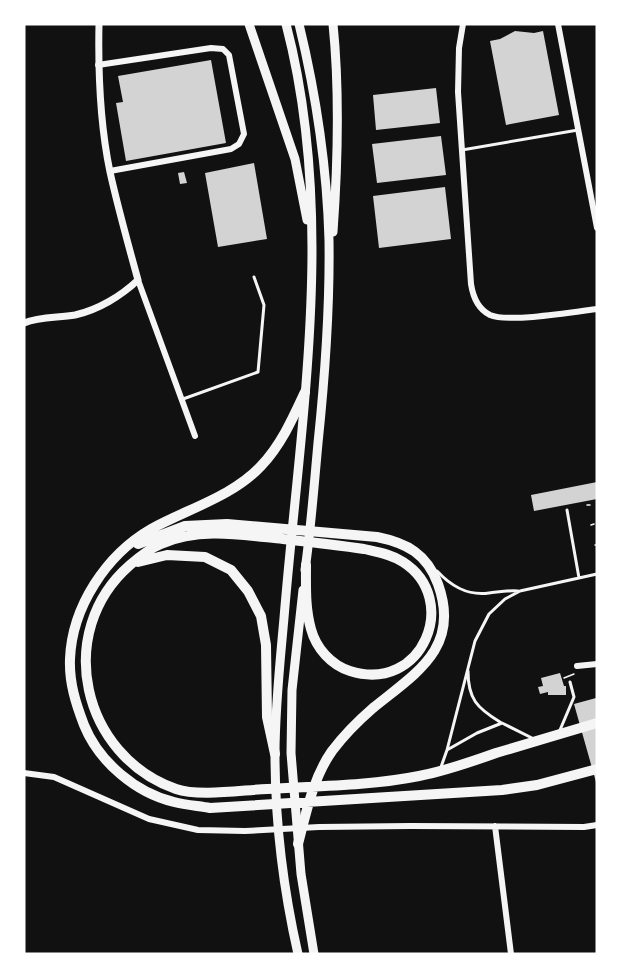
<svg xmlns="http://www.w3.org/2000/svg" width="621" height="978" viewBox="0 0 621 978" font-family="Literata,serif">
	<rect width="100%" height="100%" fill="#111"/>
	<path fill="#d3d3d3" d="M515 31 534 33 543 31 559 115 506 125 490 41 500 39Z
		M211 60 226 143 126 161 116 103 123 102 118 76Z
		M436 88 440 123 376 130 373 95Z
		M441 136 446 175 377 183 372 144Z
		M254 163 267 239 218 247 205 173Z
		M184 172 187 183 180 184 178 173Z
		M445 187 451 239 379 248 373 196Z
		M597 482V499L534 511 531 495Z
		M560 673 564 686H566V695H548V692L540 694 538 687 543 686 541 678Z
		M596 698 597 700 596 782 574 704Z"/>
	<g fill="none" stroke-linecap="round" stroke-linejoin="round">
		<path stroke="#f5f5f5" stroke-width="1.5" d="M587 505H590
			M591 525 594 524
			M595 545H597
			M564 678 574 674"/>
		<path stroke="#f5f5f5" stroke-width="3" d="M462 150 578 130
			M183 399 258 372 264 305 254 277
			M567 510 579 578
			M437 571C451 586 467 596 489 593 499 592 508 590 518 591
			M468 671C468 699 477 708 500 722
			M560 730 574 697 570 682
			M447 750 475 641 489 614 505 599 520 591 597 574
			M441 767 447 750 477 733 502 723 532 738"/>
		<path stroke="#f5f5f5" stroke-width="6" d="M463 24 459 48 458 92 471 284C473 297 478 309 490 315 508 323 574 312 597 309
			M558 24 597 228
			M98 65 211 48 223 49 229 55 244 134 239 144 231 149 110 171
			M138 280 195 436
			M577 666 597 664
			M24 773 54 777 149 819 198 830 245 831 319 827 410 826 584 827 597 825
			M495 826 511 954"/>
		<path stroke="#f5f5f5" stroke-width="7" d="M24 323C40 316 58 318 75 315 98 310 121 296 138 280 128 244 118 208 110 172 100 124 98 73 99 24"/>
		<path stroke="#f5f5f5" stroke-width="9" d="M249 24 295 159 307 220
			M286 24C337 218 300 422 284 618 280 663 275 708 275 754 275 821 283 888 298 954
			M299 24C316 94 327 168 329 240 330 308 325 376 318 443 314 486 311 528 305 570
			M333 24C340 93 338 162 333 232
			M303 590 292 690 291 753 301 874 314 954"/>
		<path stroke="#f5f5f5" stroke-width="10" d="M305 392C293 418 281 445 261 466 232 497 187 509 151 529 106 555 72 607 70 659 69 683 76 704 84 725 99 762 136 793 174 802 186 805 199 806 210 808L502 790 537 785 597 769
			M138 544 185 526 227 524 377 537C407 543 427 554 438 584 461 648 416 673 373 708 358 721 344 735 332 751 313 778 306 813 298 844
			M138 562 167 555 205 557 231 570 248 591 261 616 266 645 267 717 275 754
			M306 565C306 587 305 608 311 629 316 648 331 665 350 671 423 694 461 599 403 562 391 554 377 552 364 549 337 545 310 542 283 539 243 535 199 527 161 544 149 549 139 557 130 565 53 632 82 756 176 789 199 797 242 790 267 789 317 786 369 786 419 776 445 771 471 762 496 753 530 743 563 733 597 723"/>
	</g>
	<rect width="621" height="978" fill="none" stroke="#ffffff" stroke-width="51"/>
</svg>
